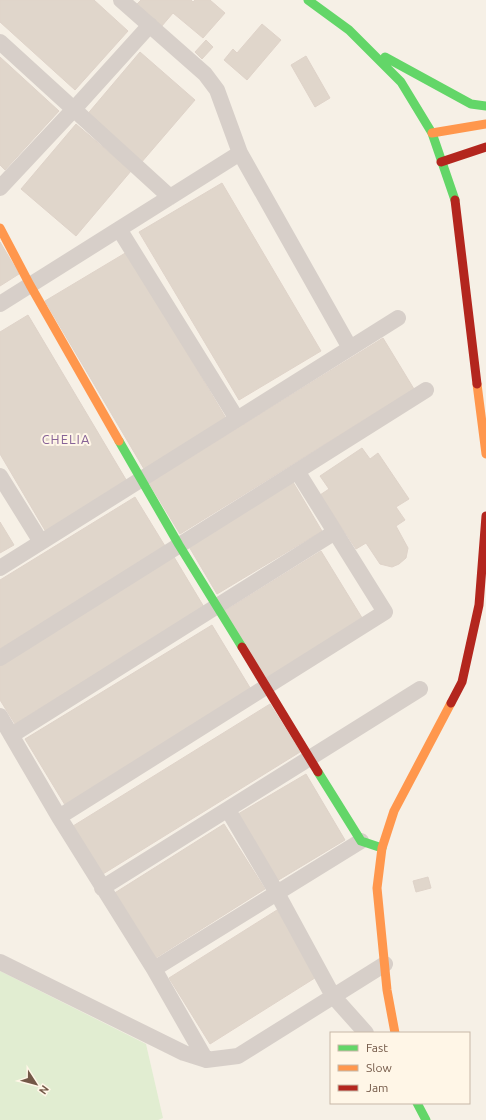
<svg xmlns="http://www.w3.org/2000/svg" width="486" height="1120" viewBox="0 0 486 1120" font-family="Ubuntu,sans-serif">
	<rect width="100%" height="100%" fill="#f6f0e6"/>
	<path fill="#e1edd1" d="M0 971 146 1044 163 1118 158 1120H0Z"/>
	<path fill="#e0d6cb" stroke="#dfd3c9" d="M0 0H94L128 31 75 90 0 22Z
		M141 0H191L193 2 195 0H210L225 13 203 38 173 13 161 27 136 5Z
		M262 24 281 40 247 80 224 60 233 49 237 53Z
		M206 40 213 47 202 59 195 52Z
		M140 52 195 100 140 164 85 117Z
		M306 56 330 98 315 107 291 65Z
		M0 57 59 111 5 170 0 165Z
		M76 124 131 171 76 236 21 189Z
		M222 183 321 351 239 400 139 232Z
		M0 242 19 274 0 286Z
		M127 252 227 420 144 469 45 301Z
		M28 315 128 483 46 532 0 454V332Z
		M383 338 414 389 180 534 149 483Z
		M362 448 370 459 378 453 409 499 396 507 405 520 396 526 408 548 406 558 399 564 392 567 380 564 366 543 356 549 320 495 329 489 320 476Z
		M293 482 322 531 217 594 188 545Z
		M135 497 165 546 0 649V580Z
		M0 522 14 545 0 553Z
		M321 551 364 621 266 681 223 612Z
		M174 557 204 607 15 724 0 700V665Z
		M212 625 252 691 65 805 25 739Z
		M270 704 300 752 103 874 73 826Z
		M306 774 345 840 277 881 238 814Z
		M224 824 265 889 154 959 113 894Z
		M428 877 431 888 416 892 413 881Z
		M277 910 318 976 210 1044 169 978Z"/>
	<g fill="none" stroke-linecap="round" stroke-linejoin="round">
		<path stroke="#d7cfc9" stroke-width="16" d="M121 0 205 74 217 90 240 153 350 348
			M0 42 170 197
			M0 188 74 109 150 25
			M119 229 237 419
			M0 304 240 153
			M0 476 41 542
			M0 568 398 318
			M0 658 426 390
			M0 716 59 817 154 969 206 1060
			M12 735 335 532
			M228 810 277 893 333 996 366 1033
			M59 817 385 612 297 471
			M102 888 420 689
			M0 962 184 1053 206 1060 238 1056 385 964
			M154 969 361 841"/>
		<path stroke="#63d668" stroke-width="9" d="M308 0 349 30 401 82 432 133 455 200
			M385 57 471 104 486 106
			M119 441 179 545 242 647
			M318 772 361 841 382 848
			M417 1103 426 1120"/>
		<path stroke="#ff974d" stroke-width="9" d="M432 133 486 124
			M0 228 30 285 119 441
			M477 384 486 454
			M395 1033 387 990 377 888 382 848 394 811 451 703"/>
		<path stroke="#b3261e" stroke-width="9" d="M441 162 486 147
			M455 200 477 384
			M242 647 318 772
			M451 703 462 682 479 605 486 516"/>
	</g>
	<g text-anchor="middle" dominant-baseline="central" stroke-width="4" stroke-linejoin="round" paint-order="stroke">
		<g font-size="13" letter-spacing="1" fill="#876397" stroke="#fff6e7">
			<text x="66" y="439">CHELIA</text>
		</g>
	</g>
	<rect x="330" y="1032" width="140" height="72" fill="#fff6e7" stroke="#c7b7a7"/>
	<rect x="338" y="1045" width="20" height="6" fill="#63d668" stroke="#c7b7a7"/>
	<text x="366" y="1052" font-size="12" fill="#735847">Fast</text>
	<rect x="338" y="1065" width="20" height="6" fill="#ff974d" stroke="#c7b7a7"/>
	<text x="366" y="1072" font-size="12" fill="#735847">Slow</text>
	<rect x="338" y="1085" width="20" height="6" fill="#b3261e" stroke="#c7b7a7"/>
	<text x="366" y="1092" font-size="12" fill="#735847">Jam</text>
	<g transform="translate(36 1084) rotate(126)" stroke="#fff6e7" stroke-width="3" paint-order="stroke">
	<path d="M0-3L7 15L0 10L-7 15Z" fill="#735847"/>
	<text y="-6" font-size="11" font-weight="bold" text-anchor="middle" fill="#735847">N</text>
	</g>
</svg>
